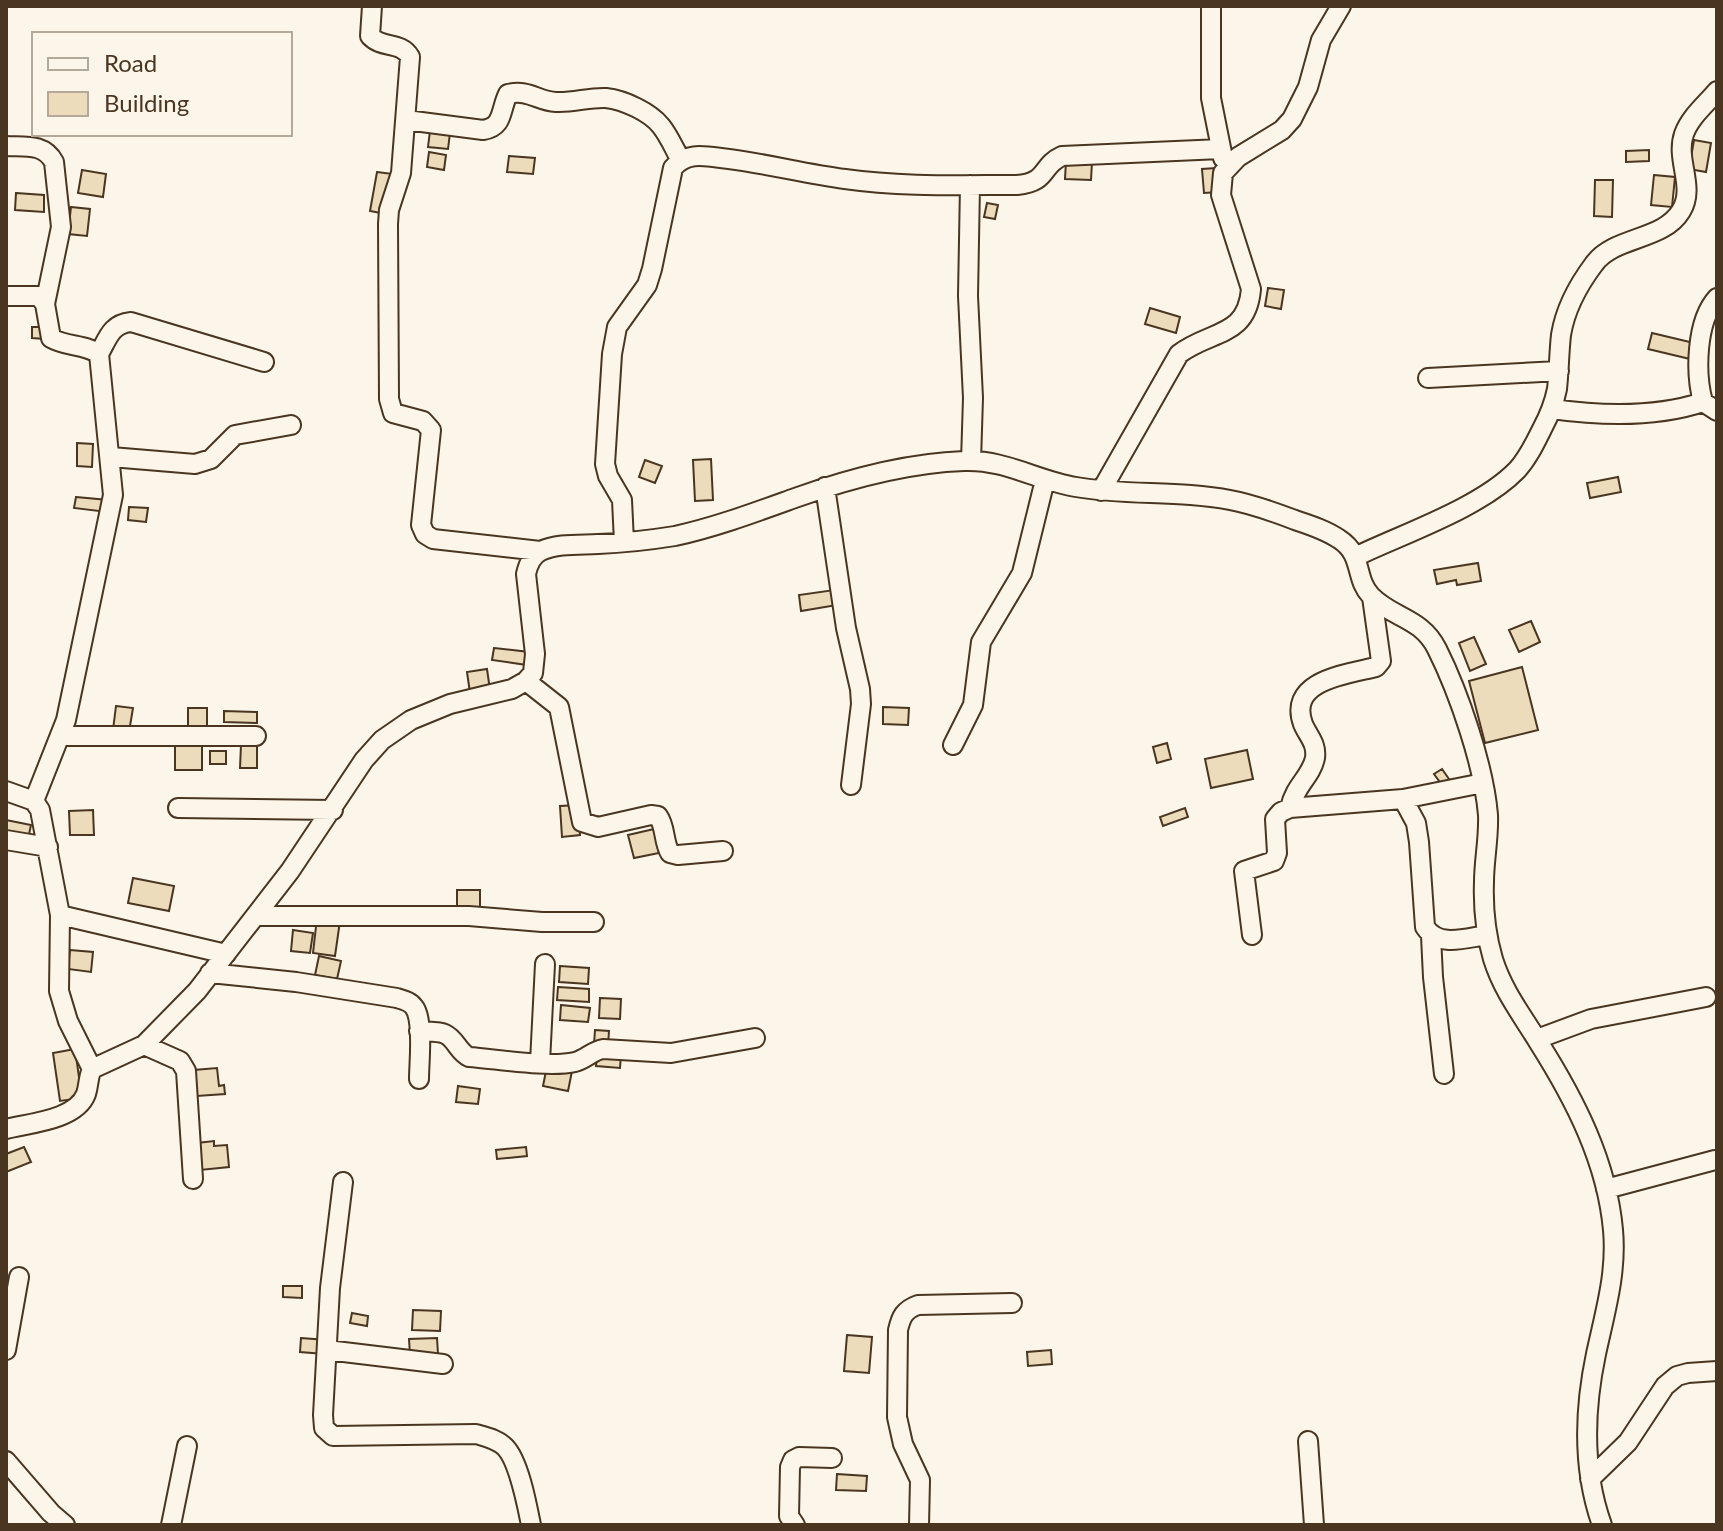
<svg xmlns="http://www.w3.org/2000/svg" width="1723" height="1531" viewBox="0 0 1723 1531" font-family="Lato,sans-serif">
	<rect width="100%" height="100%" fill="#fbf6e9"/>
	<path fill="#ecdcbc" stroke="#4a3520" stroke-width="2" d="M430 131 450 133 448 149 428 147Z
		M1694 140 1711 143 1706 172 1689 169Z
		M1649 150V161L1626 162V151Z
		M429 152 446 155 444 170 427 167Z
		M509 156 535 158 533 174 507 172Z
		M1066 161 1092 162 1091 180 1065 179Z
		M1216 168 1219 192 1204 193 1202 169Z
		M82 170 106 174 103 197 78 193Z
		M377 172 393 174 386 214 370 211Z
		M1654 175 1675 177 1672 207 1651 205Z
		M1595 180H1613L1612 217 1594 216Z
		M16 193 44 195V212L15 210Z
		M987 203 998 205 995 219 984 217Z
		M71 207 90 209 87 236 68 234Z
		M1268 288 1284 290 1281 309 1265 306Z
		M1150 308 1180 317 1176 333 1145 324Z
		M32 327H46L45 339 32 338Z
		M1652 333 1694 343 1690 359 1648 349Z
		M77 443 93 444 92 467 77 466Z
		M711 459 713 500 695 501 693 460Z
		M645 460 662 466 655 483 639 477Z
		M1618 477 1621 492 1590 498 1587 483Z
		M76 497 108 500 107 512 74 508Z
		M129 507 148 508 146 522 128 520Z
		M1478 563 1481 581 1457 585 1456 580 1437 584 1434 570Z
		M834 590 837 605 801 611 799 595Z
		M1531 621 1540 642 1519 652 1509 630Z
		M1474 637 1486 664 1470 671 1459 643Z
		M494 648 529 652 527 665 492 660Z
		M1522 667 1538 730 1485 743 1469 681Z
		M487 669 490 690 470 693 467 672Z
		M116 706 133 708 129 732 113 730Z
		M883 707 909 708 908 725 883 724Z
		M188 708H207V733L188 732Z
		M224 711 257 712V723L224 722Z
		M175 742H202V770H175Z
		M1167 743 1171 759 1157 763 1153 747Z
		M241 745H257V768H240Z
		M1247 750 1253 779 1211 788 1205 759Z
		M210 751H226V764H210Z
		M1442 769 1449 779 1442 785 1434 774Z
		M578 805 580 835 562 837 560 806Z
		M1185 808 1188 817 1163 826 1160 817Z
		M93 810 94 835H70L69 811Z
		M6 820 31 825 28 839 6 835Z
		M654 829 659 853 634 858 628 835Z
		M133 878 174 886 169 911 128 903Z
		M457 890H480V909L457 908Z
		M317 918 340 921 335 956 313 953Z
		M293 930 313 933 310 953 291 951Z
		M70 950 93 952 91 972 68 969Z
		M319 956 341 961 337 979 315 975Z
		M560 966 589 968 588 984 559 982Z
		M558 987 589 989V1002L557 1000Z
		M600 998 621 999 620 1019 599 1018Z
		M561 1005 590 1008 588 1022 560 1020Z
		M595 1030 609 1031 608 1046 594 1045Z
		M75 1049 82 1098 60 1101 53 1053Z
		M597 1053 621 1055 620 1068 596 1066Z
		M547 1066 572 1071 568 1091 543 1086Z
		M217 1068 219 1086 224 1085 225 1094 197 1096 194 1070Z
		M458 1086 480 1089 478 1104 456 1102Z
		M214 1141V1146L227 1145 229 1167 200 1170 197 1143Z
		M24 1147 31 1162 6 1172V1154Z
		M526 1147 527 1156 497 1159 496 1150Z
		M283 1286H302V1298L283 1297Z
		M413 1310 441 1311 440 1331 412 1330Z
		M352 1313 368 1316 367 1326 350 1323Z
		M847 1335 872 1337 869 1373 844 1371Z
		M301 1338 326 1340 324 1354 300 1352Z
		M437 1338 438 1354 410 1355 409 1339Z
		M1051 1350 1052 1364 1028 1366 1027 1352Z
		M837 1474 867 1476 866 1491 836 1490Z"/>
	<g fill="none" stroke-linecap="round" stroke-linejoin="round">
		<g stroke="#4a3520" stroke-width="22">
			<path id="minor" d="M372 6 370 36C382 49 401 41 410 57L401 173 389 210 388 224 389 399 393 413 423 421 431 430 421 525 425 534 433 539 540 551
				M1211 6V98L1223 158
				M406 120 483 130C504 127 500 110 508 94 529 89 537 101 556 102 573 103 590 97 606 98 624 100 650 112 661 126 669 136 674 148 680 159
				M6 146C25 147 44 143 54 162L61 227 45 304
				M970 185 968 296 973 398 971 461
				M6 296H39L45 304 51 338C66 347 85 344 99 354L113 495 66 720 34 801
				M1717 298C1696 321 1695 373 1703 402L1717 411
				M99 354C108 338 111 324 131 322L264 362
				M1428 378 1559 371
				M1552 409C1602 416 1655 418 1703 402
				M111 457 195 464 211 459 235 435 291 425
				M825 487 846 628 860 689 861 704 851 785
				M1101 491 1179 354C1210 330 1247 338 1251 289L1221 195 1223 173 1238 157 1282 130 1292 119 1308 87 1321 40 1341 6
				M624 542 622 500 608 476 605 464 612 354 617 327 647 285 652 269 673 168C687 150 709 157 729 159 768 164 806 174 845 179 901 187 960 185 1017 185 1049 182 1040 166 1062 156L1221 149
				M1357 556C1405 533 1480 508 1517 470 1528 458 1535 443 1542 429 1549 416 1554 404 1557 389 1559 371 1559 353 1561 335 1565 310 1579 284 1594 264 1614 236 1663 241 1681 211 1696 187 1675 160 1684 134 1690 117 1706 104 1717 91
				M526 681 559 707 582 822 598 827 651 815 658 816C666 827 663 841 670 853L678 855 723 851
				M61 736H256
				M953 745 973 705 981 642 1022 573 1045 480
				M6 791 34 801 40 810 60 915 59 991 68 1021 92 1069
				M1403 799 1416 823 1419 842 1425 927C1439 948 1465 938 1487 935
				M178 808 333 810
				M1290 808C1295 785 1311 777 1315 758 1317 743 1308 736 1303 724 1287 680 1348 674 1376 667L1381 661 1372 597
				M6 840 48 847
				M60 915 226 954
				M256 916H469L542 922H594
				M1252 935 1244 871 1274 861 1277 853 1275 819 1281 812 1290 808 1403 799 1483 783
				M1431 936 1433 977 1444 1074
				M210 973 296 982 397 998C403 1000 410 1001 414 1007 424 1020 419 1062 419 1079
				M419 1031C427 1032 438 1031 445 1034 456 1039 458 1052 469 1057 497 1059 549 1068 575 1062 586 1059 592 1051 603 1049L671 1053 755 1038
				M1537 1039 1591 1019 1706 997
				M144 1045 180 1061 186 1071 193 1179
				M540 1062 545 964
				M6 1129C30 1123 76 1120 86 1094 89 1085 88 1077 92 1069L144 1045 197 991 290 871 364 760 382 740 411 720 450 704 512 689 526 681 533 673 535 654 526 574C528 565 532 555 541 551 557 543 581 545 598 544 624 543 650 540 675 536 716 527 756 512 795 498 848 479 907 463 964 461 1004 459 1038 481 1076 487 1127 496 1180 490 1230 500 1252 504 1274 512 1295 520 1310 525 1326 530 1339 539 1364 555 1354 578 1371 596 1392 618 1421 617 1437 649 1459 693 1484 766 1488 815 1489 838 1484 860 1484 882 1483 908 1486 935 1493 959 1503 991 1522 1015 1539 1043 1575 1100 1607 1162 1613 1230 1617 1273 1605 1312 1596 1354 1584 1411 1582 1469 1602 1525
				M343 1182 330 1288 323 1415 324 1428 333 1436 476 1434C486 1437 497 1439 505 1447 519 1461 527 1505 531 1525
				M1606 1189 1715 1160
				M6 1350 19 1277
				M327 1350 443 1364
				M1308 1441 1314 1525
				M6 1461 51 1513 65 1525
				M1590 1479 1628 1442 1665 1386 1677 1376 1688 1373 1717 1371
				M171 1525 187 1446
				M795 1525 789 1516 790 1467 793 1460 799 1457 832 1458
				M919 1525 920 1480 903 1444 897 1417 898 1330C901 1317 904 1310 918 1305L1012 1303"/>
		</g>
		<use href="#minor" stroke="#fbf6e9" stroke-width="18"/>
	</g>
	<rect width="1723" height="1531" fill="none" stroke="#4a3520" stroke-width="16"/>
	<rect x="32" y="32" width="260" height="104" fill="#fbf6e9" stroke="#b4a999" stroke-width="2"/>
	<rect x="48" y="58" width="40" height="12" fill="#fbf6e9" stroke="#b4a999" stroke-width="2"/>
	<text x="104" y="72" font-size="24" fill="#4a3520">Road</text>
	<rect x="48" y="92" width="40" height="24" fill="#ecdcbc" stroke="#b4a999" stroke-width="2"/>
	<text x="104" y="112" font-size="24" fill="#4a3520">Building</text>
</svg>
